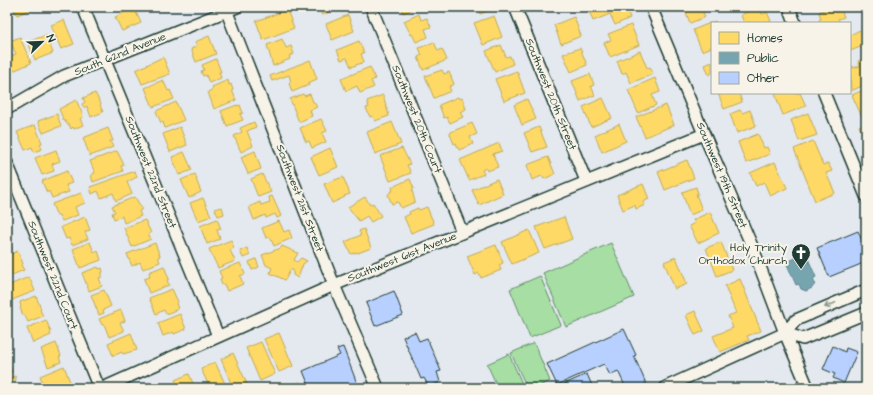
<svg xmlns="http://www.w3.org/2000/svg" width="873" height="395" viewBox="0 0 873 395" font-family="'Architects Daughter',sans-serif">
	<rect width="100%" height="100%" fill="#e4e8ef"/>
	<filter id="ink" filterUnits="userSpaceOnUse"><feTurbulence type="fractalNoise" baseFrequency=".025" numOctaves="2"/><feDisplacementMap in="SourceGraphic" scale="8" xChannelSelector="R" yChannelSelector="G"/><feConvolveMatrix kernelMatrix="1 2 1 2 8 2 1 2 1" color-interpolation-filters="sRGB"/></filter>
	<g filter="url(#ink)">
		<path fill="#a6dea3" stroke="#628e6c" d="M611 243 634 297 566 327 543 273Z
			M540 276 561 325 530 338 510 289Z
			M534 343 550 381 535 388H527L511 353Z
			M509 354 524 388H498L487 364Z"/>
		<path fill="#ffd966" stroke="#bcaa57" d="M13 7H34L35 8 17 15Z
			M318 7H342L322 15Z
			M401 7H417L403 13Z
			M477 7H493V9L480 14Z
			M542 7H558L545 12Z
			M591 7H626L630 18 615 25 610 14 593 21 588 8Z
			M684 7H701L705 17 690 23Z
			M757 7H759L762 14 767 12 771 21 767 23H744L741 15Z
			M831 7H834L836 12 841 10 844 17 838 19 840 23H820L819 20 821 19 819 12Z
			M134 8 141 23 122 31 115 17Z
			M287 10 294 28 263 40 256 21Z
			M419 14 421 20 427 18 431 27 425 29 428 37 416 42 412 34 411 35 404 21Z
			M348 15 354 31 332 40 326 24Z
			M494 16 502 37 483 45 474 23Z
			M574 17 581 36 561 44 554 25Z
			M64 20 74 44 61 49 51 25Z
			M715 21 716 23H712V47L702 51 693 30Z
			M631 25 639 45 610 57 604 43 611 40 608 34Z
			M860 30 866 45 850 51V35Z
			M46 35 53 53 35 60 28 42Z
			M209 36 216 54 196 62 191 49 197 46 195 42Z
			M20 37 31 63 13 71 7 58 16 54 10 41Z
			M282 39 286 48 291 46 294 54 289 56 290 59 273 66 267 45Z
			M359 41 364 53 361 54 364 62 351 67 347 58 341 60 337 50Z
			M434 42 438 51 442 49 447 60 423 70 418 57 422 55 419 48Z
			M501 45 506 57 510 56 513 64 495 72 486 51Z
			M580 48 587 65 571 72 563 54Z
			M640 51 647 68 650 67 653 74 631 83 626 72 622 74 617 61Z
			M163 57 170 74 142 84 136 70Z
			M866 58V84L851 91 850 68 853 66V68L860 66 858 61Z
			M216 59 221 72H219L221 78 209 83 206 75 203 76 201 71 204 70 202 65Z
			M310 60 317 79 308 83 309 85 292 92 289 83 291 82 289 75 272 81 270 76Z
			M712 62V73L709 75 705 65Z
			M370 67 375 79 371 81 374 87 360 93 357 86 346 91 341 79Z
			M442 70 444 74 449 72 454 84 449 87 451 91 434 98 425 76Z
			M517 71 525 93 504 101 495 79Z
			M590 74 594 85 591 86 595 95 580 101 572 81Z
			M655 78 660 92 652 95 656 105 638 113 628 90Z
			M163 80 168 91 170 90 174 99 153 107 145 88Z
			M228 80 229 85 231 84 233 90H232L236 100 214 109 208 92 213 89 212 87Z
			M866 89V115L862 117 852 95Z
			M95 93 101 104 100 105 103 112 91 117 87 106 84 108 82 104 85 102 83 98Z
			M718 93H739L742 102 724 109Z
			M778 93H800L806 106 783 115 775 94Z
			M303 94 304 96 310 94 313 102H314L317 107 310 110 312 116 299 122 290 99Z
			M383 95 389 116 375 121 373 116 370 117 366 108 369 107 367 101Z
			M458 97 459 99 462 98 466 109 460 112 463 117 450 123 447 117 444 118 439 105Z
			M603 98 612 118 591 127 583 107Z
			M527 99 536 119 522 125 514 105Z
			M76 100 82 113 83 117 80 119 83 125 74 129 73 127 71 129 69 124H67L65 121H64L59 109Z
			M176 102 184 120 165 128 163 122 161 123 156 111Z
			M237 105V106L240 105 243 113 240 114 243 120 227 126 221 111Z
			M666 105 674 125 645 137 636 117Z
			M740 110 742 113 750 110 756 126 737 133 730 114Z
			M808 113 817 135 799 141 791 120Z
			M57 114 61 126 43 133 38 121Z
			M321 119 327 131 322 133 326 142 312 148 309 141 306 142 300 128Z
			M254 122 256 127 247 131 253 146 241 152 234 136 242 132 240 128Z
			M392 122 401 144 375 154 367 132Z
			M472 123 477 134 470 137 473 144 459 150 456 143 454 144 450 134 451 132Z
			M866 123V138L865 139 859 126Z
			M619 124 626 141 602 152 595 135Z
			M35 125 42 143 40 144 42 149 34 152 32 147 25 150 17 132Z
			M180 127 187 145 170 152 163 134Z
			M539 127 547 147 532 152 524 133Z
			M108 128 113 141H110L113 147 90 156 83 138Z
			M758 134 764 148 767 147 770 154 746 163 738 142Z
			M813 141 823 165 828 163 832 171 826 173 835 193 815 201 794 149Z
			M499 143 502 151 493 154 498 167 487 171 486 168 482 170 484 174 469 180 460 160Z
			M330 148 338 167 319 175 311 157Z
			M402 148 410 164 407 165 411 173 390 181 380 156Z
			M56 150 60 161 52 164 54 171 42 175 35 158Z
			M117 151 124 165 121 166 123 171 93 182 91 175 95 173 90 161Z
			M255 151 261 169 248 174 241 157Z
			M184 152 192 170 179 175 172 157Z
			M548 157 555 174 544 179 542 176 532 180 527 165Z
			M687 160 694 178 665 190 658 172Z
			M775 162 787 188 770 196 764 182 756 186 750 173Z
			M67 171 72 183 66 185 69 192 52 198 49 191 47 193 42 181Z
			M135 171 137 177 127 182 132 194 116 201 113 193 101 198 98 191 92 194 90 187Z
			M195 174 197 179H196L201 192 189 198 181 180Z
			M262 174 271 192 258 197 251 179Z
			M343 177 350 194 344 196 345 197 332 203 324 184Z
			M410 179 414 189 412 190 415 202 401 208 398 202 392 204 388 195 390 192 393 190 392 187Z
			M497 179 503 194 479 205 472 190Z
			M643 184 649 199 643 202 645 205 636 209 635 205 623 210 617 195Z
			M696 187 698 194H696L702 210 690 215 682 192Z
			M81 193 85 203 75 207 78 215 62 221 59 215 57 216 52 204Z
			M272 196 281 216 277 218 275 214 266 218 265 215 254 220 249 207 260 202 261 205 270 202 269 197Z
			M135 197 142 209 139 211 141 216 124 223 122 216 114 219 112 213 115 212 112 206Z
			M365 197 370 205 373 203 381 216 371 222 367 216 359 221 348 207Z
			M203 198 211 216 198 221 190 203Z
			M222 207 224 214 218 216 215 209Z
			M427 207 434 224 411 233 404 217 410 214 409 212 418 208 419 210Z
			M710 212 719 233 698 243 689 226 695 223 693 220Z
			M85 217 90 230 85 232 88 239 72 245 69 238 66 239 61 227Z
			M564 217 572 239 545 249 536 227Z
			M217 219 221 229 217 230 220 239 207 244 200 226Z
			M145 220 151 233 148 234 151 239 132 247 124 228Z
			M279 221 284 232 289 230 292 238 274 246 270 237 266 238 262 228Z
			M9 227 12 235 8 236 9 238H8L12 249 7 251V228Z
			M364 229 371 248 358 253V252L351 254 345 242 361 235 359 231Z
			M529 230 539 253 512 264 502 242Z
			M231 240 234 248 230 250 235 261 218 268 209 249Z
			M90 242 94 252 98 251 101 260 80 268 73 249Z
			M721 242 732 270 717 276 706 248Z
			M155 243 160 256 158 257 160 262 143 269 140 262 132 266 127 254Z
			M496 245 503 263 499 265 501 270 481 278 479 273 475 275 467 256Z
			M282 246 298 253 294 260 297 262 301 258 307 261 303 264 298 278 293 275V270L291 269 285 280 270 273 272 268 266 265 262 255 281 248Z
			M247 248 250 255 243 258 240 251Z
			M18 251 23 264 21 265 24 270 7 277V256Z
			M676 257 687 284 675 289 664 262Z
			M256 259 259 267 252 270 249 262Z
			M240 263 245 274 240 276 243 284 227 291 224 284 222 285 220 279 222 278 219 271Z
			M164 266 169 279 167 280 169 285 149 293 144 279 150 277 149 272Z
			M98 267 99 269 102 268 103 272H102V277L99 278 102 286 89 291 82 273Z
			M29 277 35 291 7 302V286Z
			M740 279 761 331 747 336 749 340 720 352 713 336 733 328 728 316 736 313 725 286Z
			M172 289 178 302 176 303 178 309 166 314 164 310 156 314 149 298Z
			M104 290 111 306 103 310 104 313 99 315 91 295Z
			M36 296 41 309 40 310 43 316 28 322 24 314 23 315 20 308 21 307 20 302Z
			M121 310 125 321 120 323 124 331 109 337 104 324 102 325 99 319Z
			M695 311 704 331 695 335 686 315Z
			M180 314 186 329 174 334 173 332 163 336 158 323Z
			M46 320 51 332 50 333 51 335 33 343 27 328Z
			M131 333 137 350 123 354 122 352 113 356 108 343Z
			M279 333 293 366 279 372 264 339Z
			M261 342 275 374 260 381 246 348Z
			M56 343 61 356 59 357 61 362 48 367 41 349Z
			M233 353 247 384 239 388H233L221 359Z
			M215 362 227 388H210L201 369Z
			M10 366 12 372 8 373 10 378 15 376 16 380 7 385V368Z
			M64 366 70 382 56 388H45L40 376Z
			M189 374 195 388H179L175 380Z
			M300 382 302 388H284Z"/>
		<path fill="#76a5af" stroke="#5c868a" d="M806 254 816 277 813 279 815 284 812 288 806 291 801 289 799 284 796 285 786 262Z"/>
		<path fill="#b8d0ff" stroke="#1f3d34" d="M858 231 866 250V262L829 277 817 248Z
			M394 291 403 315 375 326 366 303Z
			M624 329 636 355 634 356 648 388H626L618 371 610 375 604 364 557 385 547 364Z
			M415 332 419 341 427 338 441 371 437 372 440 382 429 387 424 378 421 379 403 337Z
			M833 346 845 352 846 348 857 352 844 383 833 378 835 374 823 369Z
			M343 347 358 386 359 385 360 388H310L303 371 340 355 337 349Z
			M587 374 593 388H562L560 386Z"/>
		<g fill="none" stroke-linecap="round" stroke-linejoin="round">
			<g stroke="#1f3d34" stroke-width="14">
				<path id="minor" d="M83 7 218 336
					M225 7 334 285 378 388
					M371 7 462 232
					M515 7 586 181
					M651 7 704 134 754 251 785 333 808 388
					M789 7 795 23
					M824 93 866 196
					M7 109 64 76 237 7
					M7 163 99 388
					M785 333 803 339 866 313
					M103 388 334 285 704 134
					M666 388V387L785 333 796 320 866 290"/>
			</g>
			<use href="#minor" stroke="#f7f3e8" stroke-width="11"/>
		</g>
		<defs><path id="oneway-shaft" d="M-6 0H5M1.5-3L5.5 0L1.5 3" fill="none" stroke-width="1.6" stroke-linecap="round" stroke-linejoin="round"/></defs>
		<use stroke="#8b988e" href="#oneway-shaft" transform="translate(830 305) rotate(157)"/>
	</g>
	<defs>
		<g id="church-pin" transform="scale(1)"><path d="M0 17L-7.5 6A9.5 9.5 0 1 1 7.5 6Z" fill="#1f3d34" stroke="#f7f3e8"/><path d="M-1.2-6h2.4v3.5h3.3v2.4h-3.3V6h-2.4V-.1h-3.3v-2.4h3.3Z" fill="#fff"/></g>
	</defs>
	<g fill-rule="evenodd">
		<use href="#church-pin" x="801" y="253"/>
	</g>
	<g text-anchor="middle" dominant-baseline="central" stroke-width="4" stroke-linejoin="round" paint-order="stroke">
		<g font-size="11" fill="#1f3d34" stroke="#f7f3e8">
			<text transform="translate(120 54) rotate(-22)">South 62nd Avenue</text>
			<text transform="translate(551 94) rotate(68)">Southwest 20th Street</text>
			<text transform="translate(417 119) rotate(68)">Southwest 20th Court</text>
			<text transform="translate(151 172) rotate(68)">Southwest 22nd Street</text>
			<text transform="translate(722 175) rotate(67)">Southwest 19th Street</text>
			<text transform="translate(300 198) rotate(69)">Southwest 21st Street</text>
			<text transform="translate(402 257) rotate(-22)">Southwest 61st Avenue</text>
			<text transform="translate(53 275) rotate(68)">Southwest 22nd Court</text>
		</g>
		<g font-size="11" fill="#1f3d34" stroke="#f7f3e8" text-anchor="end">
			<text x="787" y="247">Holy Trinity<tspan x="787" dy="13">Orthodox Church</tspan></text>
		</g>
	</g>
	<rect width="873" height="395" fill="none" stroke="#f7f3e8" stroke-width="24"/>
	<rect x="12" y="12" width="849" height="371" fill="none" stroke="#1f3d34" stroke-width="1.5" filter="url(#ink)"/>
	<rect x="711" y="22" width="140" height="72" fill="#f7f3e8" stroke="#a1aaa0"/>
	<rect x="719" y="32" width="20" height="12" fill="#ffd966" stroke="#a1aaa0"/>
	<text x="747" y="42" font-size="12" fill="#1f3d34">Homes</text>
	<rect x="719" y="52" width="20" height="12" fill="#76a5af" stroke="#a1aaa0"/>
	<text x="747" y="62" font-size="12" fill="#1f3d34">Public</text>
	<rect x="719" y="72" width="20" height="12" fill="#b8d0ff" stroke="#a1aaa0"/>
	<text x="747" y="82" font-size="12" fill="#1f3d34">Other</text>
	<g transform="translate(42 42) rotate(67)" stroke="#f7f3e8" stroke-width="3" paint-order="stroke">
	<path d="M0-3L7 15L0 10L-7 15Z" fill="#1f3d34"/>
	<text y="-6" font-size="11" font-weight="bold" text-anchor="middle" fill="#1f3d34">N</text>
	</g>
</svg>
